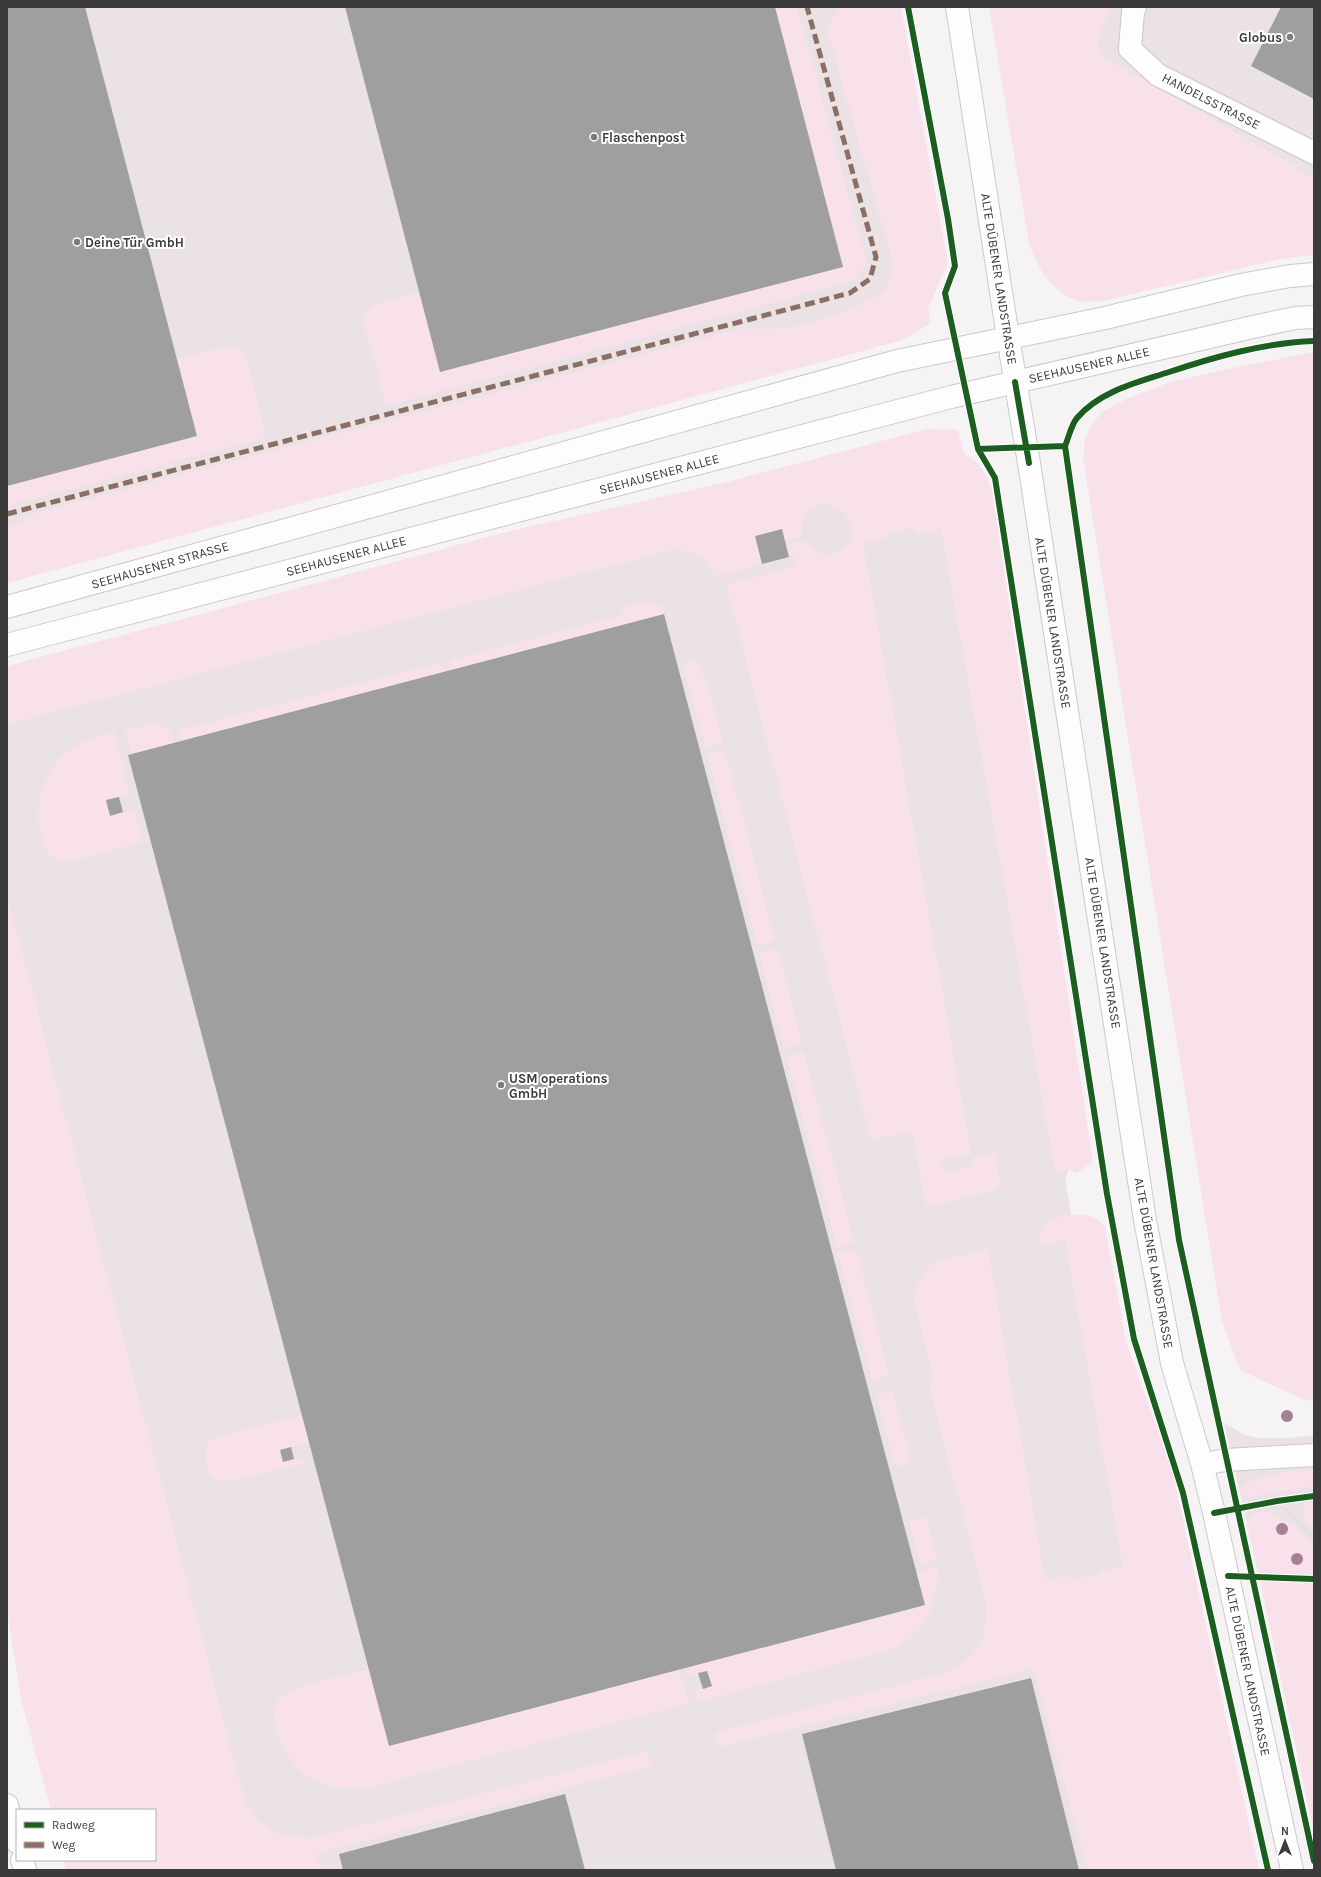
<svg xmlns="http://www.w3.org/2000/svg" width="1321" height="1877" viewBox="0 0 1321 1877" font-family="Karla,sans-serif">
	<rect width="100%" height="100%" fill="#f5f3f4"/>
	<path fill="#eae2e5" d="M7 7H873L928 308 7 555Z
		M1019 7H1314V179L1274 155 1103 58Z
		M929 456 1069 1169 1065 1180 1071 1215 1078 1225 1220 1870H177L7 1226V692Z
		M1224 1423 1245 1435 1257 1438H1290L1314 1435V1832L1258 1571Z"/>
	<path fill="#f8e1eb" d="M775 7H797L866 260C863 272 858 277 847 283L386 406 363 319C368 300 402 297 419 293L440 372 843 267Z
		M842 7H901L948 263 928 308 931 323 903 340 7 583V529L37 512 740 329C754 329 769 330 783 328 805 325 876 305 887 287 893 277 891 266 891 255L826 27Z
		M989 7H1113C1103 27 1092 36 1103 58L1274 155 1314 179V255L1280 259 1103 301C1096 301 1088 302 1081 301 1052 294 1038 269 1029 243Z
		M229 346C239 347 242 350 247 358L266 437 7 506V486L197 436 177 359Z
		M1314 352V1401L1302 1399 1240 1370 1222 1322 1083 458 1085 439 1091 425 1102 412 1126 399 1170 382 1228 369Z
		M927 429 958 430 964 453 978 463 987 477 992 491 1093 1163 1075 1173 1069 1169 1055 1171 941 529 916 533 915 528 886 534V539L863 543 971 1153 940 1159 943 1172 973 1167 972 1158 996 1153 1000 1184 995 1190 931 1206 925 1205 913 1132 871 1139 726 585 796 566 794 556 789 557 786 545 804 540C813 553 829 560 843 548 879 514 798 477 802 536L785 540 782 530 762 564 715 577C706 555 695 551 672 550L23 720 7 728V666L506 532 723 483Z
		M644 601 661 605 664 614 453 670 450 660 619 616 626 606Z
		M696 660 707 684 723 743 705 747 683 664Z
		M442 662 445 672 181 741 179 730Z
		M156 723 171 732 174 743 132 754 125 730Z
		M115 732 130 794 106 801 110 815 134 810 143 842 73 861C67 861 61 862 55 859 38 850 36 809 41 793 44 779 52 766 62 756 76 742 97 737 115 732Z
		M725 750 775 941 757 945 707 755Z
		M7 895 245 1802C265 1833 277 1838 313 1838L646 1751 651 1766 317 1853 321 1870H66L64 1860H155V1810H51L22 1703 7 1611Z
		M777 948 802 1043 784 1048 759 953Z
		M804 1052 854 1242 837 1247 786 1056Z
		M1083 1214 1095 1218 1105 1226 1126 1341 1173 1474 1259 1870H1088L1033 1669 719 1747 714 1733 944 1673C980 1655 986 1644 986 1603L928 1382 934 1381 914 1300C915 1288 923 1269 935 1262 943 1258 977 1253 988 1250L1045 1579 1070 1576 1071 1579 1099 1575V1571L1123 1567 1065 1240 1041 1244C1040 1240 1039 1235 1040 1231 1043 1216 1071 1215 1083 1214Z
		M856 1249 889 1376 872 1381 838 1253Z
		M893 1391 912 1463 895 1467 876 1395Z
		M302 1415 309 1443 291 1447 284 1462 302 1457 304 1463 230 1481C228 1481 223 1482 220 1481 204 1477 202 1450 210 1439Z
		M1314 1469V1486L1248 1497 1239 1492C1247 1475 1296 1471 1314 1469Z
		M1314 1502V1530L1305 1522 1303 1503Z
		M1269 1511 1297 1528 1314 1545V1576L1258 1571 1247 1525 1248 1519 1256 1512Z
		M926 1516 938 1560 920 1564 909 1521Z
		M938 1567C937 1604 928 1627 897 1648L697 1702 694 1691 712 1686 707 1671 691 1675 688 1667 924 1606 916 1573Z
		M1260 1579 1314 1582V1832Z
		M369 1669 679 1670 689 1703 364 1789C345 1789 328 1789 311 1779 290 1766 259 1717 282 1696 294 1685 351 1674 369 1669Z"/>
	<path fill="#a09f9f" d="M7 7H85L197 436 7 486Z
		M345 7H775L843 267 440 372Z
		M1281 7H1314V99L1251 66Z
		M782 529 789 557 762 564 755 536Z
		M664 614 925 1605 389 1746 128 755Z
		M119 797 123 812 110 816 106 800Z
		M291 1447 294 1459 283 1462 280 1450Z
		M707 1671 712 1686 703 1689 698 1673Z
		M1031 1678 1079 1870H836L802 1734Z
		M565 1794 585 1870H343L339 1854Z"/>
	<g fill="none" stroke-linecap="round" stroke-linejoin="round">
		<g stroke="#cbc9ca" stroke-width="24">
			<path id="minor" d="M957 7 1008 337 1029 463 1145 1220 1172 1363 1202 1464 1214 1513 1292 1870
				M1135 7 1133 11 1130 49 1158 75 1314 153
				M1202 1464 1226 1460 1314 1455"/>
		</g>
		<g stroke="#cbc9ca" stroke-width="24">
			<path id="major" d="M7 607 897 361 1105 318 1241 285 1290 276 1314 274
				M7 645 951 397 1253 327 1295 318 1314 317"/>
		</g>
		<g stroke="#cbc9ca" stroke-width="24">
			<path id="highway" d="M7 1805 17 1842
				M22 1860 25 1870"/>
		</g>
		<path stroke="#dddcdc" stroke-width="2.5" stroke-dasharray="1 3" stroke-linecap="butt" d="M1277 1501 1314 1538"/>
		<use href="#minor" stroke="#fefdfd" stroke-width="22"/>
		<use href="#major" stroke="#fefdfd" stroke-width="22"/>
		<use href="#highway" stroke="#fefdfd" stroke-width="22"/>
		<path stroke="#8d6e63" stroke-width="5" stroke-dasharray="10 5" stroke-linecap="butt" d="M7 514 850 293 870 279 876 257 807 7"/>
		<g stroke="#fff" stroke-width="8">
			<path id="cycleway" d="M908 7 948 219 955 266 945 293 978 449 1065 446
				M1314 341C1263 343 1214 357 1166 373 1135 383 1099 392 1077 418 1071 425 1069 437 1065 446L1179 1240 1314 1861
				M1015 382 1029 463
				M978 449 995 478 1107 1194 1134 1339 1183 1493 1268 1870
				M1214 1513 1277 1501 1314 1496
				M1228 1576 1314 1579"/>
		</g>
		<use href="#cycleway" stroke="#1b5e20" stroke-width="6"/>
	</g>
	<g fill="#a78095">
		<circle cx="1287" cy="1416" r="6"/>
		<circle cx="1282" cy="1529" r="6"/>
		<circle cx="1297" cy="1559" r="6"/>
	</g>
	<g fill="#7d7b7c" stroke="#fff" stroke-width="1.5">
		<circle cx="1290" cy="37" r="4"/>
		<circle cx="594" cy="137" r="4"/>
		<circle cx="77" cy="242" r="4"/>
		<circle cx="501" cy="1085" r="4"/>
	</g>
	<g text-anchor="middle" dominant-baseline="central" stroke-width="4" stroke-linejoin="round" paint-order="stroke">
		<g font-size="13" font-weight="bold" fill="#3c3b3b" stroke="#fff" text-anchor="start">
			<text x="1282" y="37" text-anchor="end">Globus</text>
			<text x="602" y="137">Flaschenpost</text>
			<text x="85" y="242">Deine Tür GmbH</text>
			<text x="509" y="1078">USM operations<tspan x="509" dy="15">GmbH</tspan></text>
		</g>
		<g font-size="13" fill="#3c3b3b" stroke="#fff">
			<text transform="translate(1211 101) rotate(27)">HANDELSSTRASSE</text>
			<text transform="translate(999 279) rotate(81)">ALTE DÜBENER LANDSTRASSE</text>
			<text transform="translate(1089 365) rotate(-13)">SEEHAUSENER ALLEE</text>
			<text transform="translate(659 474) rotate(-15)">SEEHAUSENER ALLEE</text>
			<text transform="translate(346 556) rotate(-15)">SEEHAUSENER ALLEE</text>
			<text transform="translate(160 565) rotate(-16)">SEEHAUSENER STRASSE</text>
			<text transform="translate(1053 623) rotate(81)">ALTE DÜBENER LANDSTRASSE</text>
			<text transform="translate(1103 943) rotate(81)">ALTE DÜBENER LANDSTRASSE</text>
			<text transform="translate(1154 1263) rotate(80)">ALTE DÜBENER LANDSTRASSE</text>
			<text transform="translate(1248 1671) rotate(78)">ALTE DÜBENER LANDSTRASSE</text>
		</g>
	</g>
	<rect width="1321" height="1877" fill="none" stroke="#3c3b3b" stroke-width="16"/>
	<rect x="16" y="1809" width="140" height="52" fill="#ffffff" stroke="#b1b1b1"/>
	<rect x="24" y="1822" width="20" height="6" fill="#1b5e20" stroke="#b1b1b1"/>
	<text x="52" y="1829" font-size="12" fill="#3c3b3b">Radweg</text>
	<rect x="24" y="1842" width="20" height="6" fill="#8d6e63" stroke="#b1b1b1"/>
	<text x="52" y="1849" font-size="12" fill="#3c3b3b">Weg</text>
	<g transform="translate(1285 1841)" stroke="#ffffff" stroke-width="3" paint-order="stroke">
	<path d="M0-3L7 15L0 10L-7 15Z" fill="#3c3b3b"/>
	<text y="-6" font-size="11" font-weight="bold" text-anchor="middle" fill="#3c3b3b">N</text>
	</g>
</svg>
